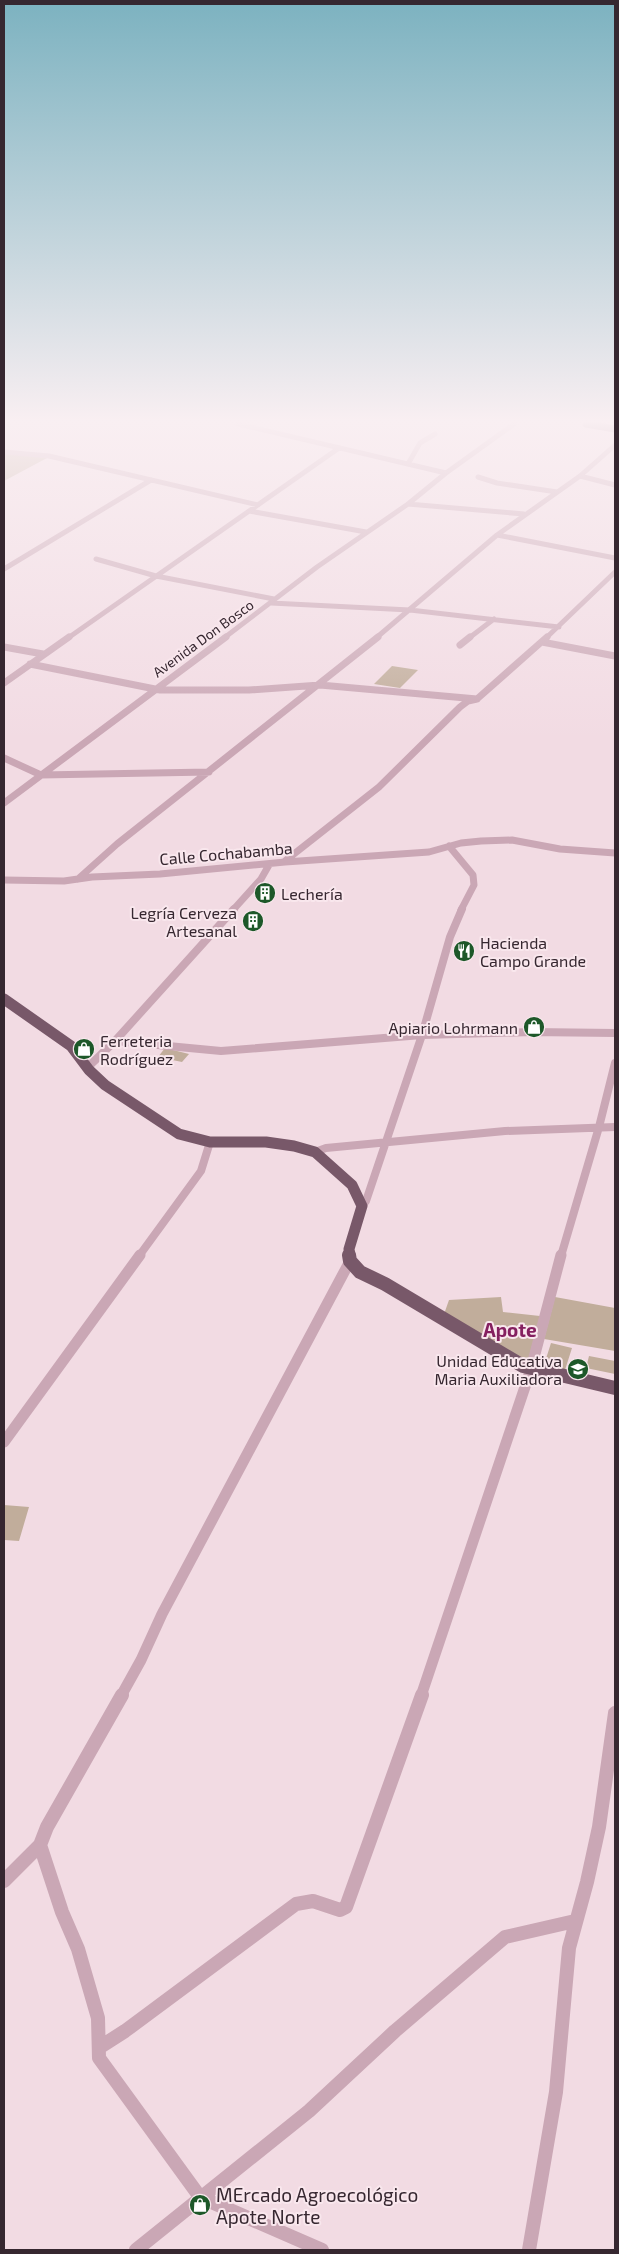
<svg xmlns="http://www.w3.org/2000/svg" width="619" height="2254" viewBox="0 0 619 2254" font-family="'Exo 2',sans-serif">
	<rect width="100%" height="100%" fill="#f2dbe3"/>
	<path fill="#c1ad9b" d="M4 453 47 458 4 481Z
		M392 666 418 670 400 688 374 684Z
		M165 1048 189 1054 182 1062 158 1057Z
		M501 1297 503 1312 540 1316 527 1365 443 1317 449 1300Z
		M555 1297 615 1308V1351L544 1339Z
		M551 1343 572 1348 565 1370 544 1365Z
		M589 1356 615 1361V1374L586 1368Z
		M4 1505 29 1507 19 1541 4 1540Z"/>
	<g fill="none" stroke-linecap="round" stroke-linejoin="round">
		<path stroke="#caa7b5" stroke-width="5" d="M238 424 446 473
			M4 452 49 456 258 505
			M408 464 420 443 435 434
			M580 476 615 485
			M478 477 497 483 557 492
			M408 504 524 514
			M249 511 366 532
			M497 535 615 558
			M96 559 156 576 274 599
			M4 569 151 480
			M271 603 410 610 559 627
			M68 638 339 448
			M224 638 317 567 408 504 446 473 514 424
			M376 638 497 535 580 476 614 446
			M469 638 494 619
			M546 638 615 572"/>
		<path stroke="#caa7b5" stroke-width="7" d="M542 642 615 656
			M460 645 470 637
			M4 647 43 654
			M30 664 160 690H249L320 685 477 699
			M4 683 69 637
			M4 758 41 775 209 772
			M4 803 226 637
			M449 846 473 875 474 885 461 910
			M285 861 379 787 460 707 468 701 477 699 547 637
			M78 879 117 844 378 637
			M4 880 64 881 92 877 160 874 285 862 429 852 461 843 481 841 512 840 560 849 615 853
			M233 910 261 879 269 865"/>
		<path stroke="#caa7b5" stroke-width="8" d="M115 1041 221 1051 422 1035 531 1032 615 1033
			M87 1068 115 1041 234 909
			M315 1152 326 1148 505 1131 615 1127
			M362 1206 366 1201 422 1035 450 937 462 909
			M139 1256 201 1171 210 1142
			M561 1256 599 1127 615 1063"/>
		<path stroke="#caa7b5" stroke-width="11" d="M4 1442 140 1255
			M121 1696 141 1660 162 1614 350 1261
			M421 1696 531 1369 561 1255"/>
		<path stroke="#caa7b5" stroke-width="14" d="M40 1845 62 1912 78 1949 98 2018 99 2058 200 2197 322 2250
			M4 1881 40 1845 47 1827 122 1695
			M100 2047 125 2031 296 1904 313 1901 340 1910 346 1907 422 1695
			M136 2250 309 2111 395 2031 505 1937 575 1921
			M529 2250 556 2092 569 1948 587 1882 599 1827 615 1713"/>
		<path stroke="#785869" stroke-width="7" d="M586 424 615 429"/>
		<path stroke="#785869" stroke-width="11" d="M4 999 71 1046 89 1070 105 1085 179 1134 210 1142H266L294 1146 315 1152 352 1185 362 1206 349 1249 350 1256"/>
		<path stroke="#785869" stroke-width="14" d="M349 1255 350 1261 360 1272 385 1284 523 1366 615 1388"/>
	</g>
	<linearGradient id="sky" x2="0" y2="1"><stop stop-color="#7cb2c0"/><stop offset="0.57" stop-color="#f9eff2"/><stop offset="1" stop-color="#f9eff2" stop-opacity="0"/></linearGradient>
	<rect width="619" height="739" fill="url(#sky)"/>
	<defs>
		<g id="building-disc" transform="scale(1.125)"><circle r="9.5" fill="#1d5829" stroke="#f9e7ed"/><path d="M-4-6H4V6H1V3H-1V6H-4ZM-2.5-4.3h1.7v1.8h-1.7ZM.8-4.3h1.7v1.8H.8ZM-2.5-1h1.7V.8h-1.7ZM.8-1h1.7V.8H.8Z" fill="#fff"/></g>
		<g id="restaurant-disc" transform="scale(1.125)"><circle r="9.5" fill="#1d5829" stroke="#f9e7ed"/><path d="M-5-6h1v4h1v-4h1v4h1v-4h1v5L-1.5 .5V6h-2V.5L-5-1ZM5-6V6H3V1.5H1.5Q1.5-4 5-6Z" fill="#fff"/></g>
		<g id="shop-disc" transform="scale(1.125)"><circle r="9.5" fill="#1d5829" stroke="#f9e7ed"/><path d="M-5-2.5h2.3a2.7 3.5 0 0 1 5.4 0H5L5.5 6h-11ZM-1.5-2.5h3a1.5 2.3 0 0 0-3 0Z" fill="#fff"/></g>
		<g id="school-disc" transform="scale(1.125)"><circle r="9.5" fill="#1d5829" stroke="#f9e7ed"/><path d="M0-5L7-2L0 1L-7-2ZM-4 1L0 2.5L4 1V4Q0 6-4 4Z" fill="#fff"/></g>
	</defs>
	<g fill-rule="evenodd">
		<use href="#building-disc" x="265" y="893"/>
		<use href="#building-disc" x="253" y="921"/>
		<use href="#restaurant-disc" x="464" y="951"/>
		<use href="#shop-disc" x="534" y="1027"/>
		<use href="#shop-disc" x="84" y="1049"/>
		<use href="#school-disc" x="578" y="1369"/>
		<use href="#shop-disc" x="200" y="2205"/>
	</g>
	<g text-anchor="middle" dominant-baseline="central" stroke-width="4" stroke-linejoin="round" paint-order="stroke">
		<g font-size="14" fill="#362730" stroke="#f9e7ed">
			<text transform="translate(203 638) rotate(-36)">Avenida Don Bosco</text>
		</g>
		<g font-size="16" fill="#362730" stroke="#f9e7ed">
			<text transform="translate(226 853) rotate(-5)">Calle Cochabamba</text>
		</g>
		<g font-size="16" fill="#362730" stroke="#f9e7ed" text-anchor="start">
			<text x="281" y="893">Lechería</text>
			<text x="237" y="912" text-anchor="end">Legría Cerveza<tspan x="237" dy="18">Artesanal</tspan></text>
			<text x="480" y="942">Hacienda<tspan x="480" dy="18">Campo Grande</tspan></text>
			<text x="518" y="1027" text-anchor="end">Apiario Lohrmann</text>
			<text x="100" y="1040">Ferreteria<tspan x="100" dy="18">Rodríguez</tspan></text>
			<text x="562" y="1360" text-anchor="end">Unidad Educativa<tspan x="562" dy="18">Maria Auxiliadora</tspan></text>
		</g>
		<g font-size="19" font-weight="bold" fill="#852060" stroke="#f9e7ed">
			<text x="510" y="1329">Apote</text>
		</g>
		<g font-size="19" fill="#362730" stroke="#f9e7ed" text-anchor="start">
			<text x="216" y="2194">MErcado Agroecológico<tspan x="216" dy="22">Apote Norte</tspan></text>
		</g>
	</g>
	<rect width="619" height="2254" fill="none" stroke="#362730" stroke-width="10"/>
</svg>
